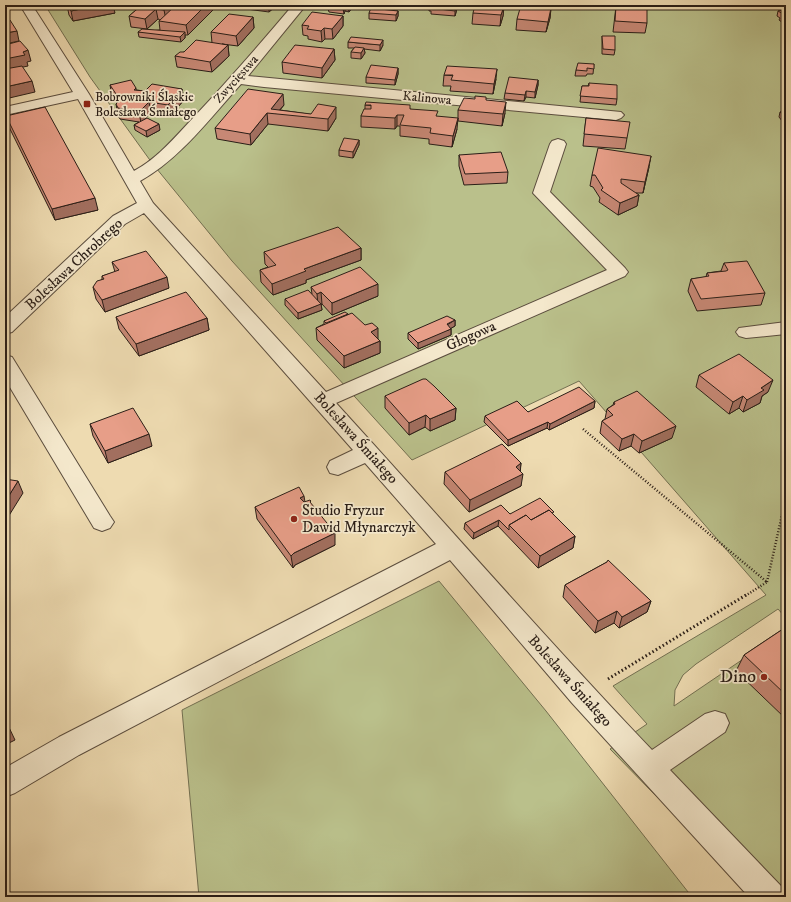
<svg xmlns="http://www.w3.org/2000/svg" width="791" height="902" viewBox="0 0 791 902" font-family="'IM FELL DW Pica',serif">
	<rect width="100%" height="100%" fill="#eedbb1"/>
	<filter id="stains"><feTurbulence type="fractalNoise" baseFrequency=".005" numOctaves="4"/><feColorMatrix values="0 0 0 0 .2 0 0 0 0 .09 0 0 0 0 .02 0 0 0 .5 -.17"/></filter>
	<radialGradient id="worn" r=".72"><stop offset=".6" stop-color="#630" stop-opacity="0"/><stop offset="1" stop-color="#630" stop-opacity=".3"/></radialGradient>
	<path fill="#bac08b" stroke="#726f51" d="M45 5H786V618L778 609 696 664 683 675 675 690 674 706 786 630V897L711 852 610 749 647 724 613 686 766 595 579 381 412 460 232 261 152 163 90 77Z
		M439 581 546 711 692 897H199L182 710Z"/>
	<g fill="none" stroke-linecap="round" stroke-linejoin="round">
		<g stroke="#5b4d3e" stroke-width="2">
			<path id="minor" d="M20 5H32L89 94 134 171C158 158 175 137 193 118 228 81 261 43 293 5H306L248 76 621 112 624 115 621 118 616 120 264 87 241 84C212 116 179 160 140 181L153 203 326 392 607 270 533 193 550 144 552 141 558 139 564 141 566 144 550 192 625 268 628 272 625 276 336 403C441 518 544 637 652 750L705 714 715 711 725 714 729 723 725 732 670 770 781 886 786 897H749L572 703 450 560 79 755 15 793 5 797V768L59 737 436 544 365 463 338 475 330 473 327 467 330 461 353 450 144 213 125 224 12 332 5 334V317L113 216 137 203 78 99 5 115V107L73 92Z
				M786 322V334L746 338 739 336 736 332 739 328Z
				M5 355 12 357 110 516 114 522 110 528 102 531 94 528 5 379Z"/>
		</g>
		<path stroke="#2a1e17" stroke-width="2.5" stroke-dasharray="1 2" stroke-linecap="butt" d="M583 429 767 582 745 596
			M767 582 786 497"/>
		<path stroke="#2a1e17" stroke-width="3" stroke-dasharray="1.5 2.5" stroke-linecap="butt" d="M608 679 746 595"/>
		<use href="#minor" fill="#f4e8cc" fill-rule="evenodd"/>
	</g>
	<path fill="#c78875" stroke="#2a1e17" d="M67 5 115 13 73 21 69 15Z
		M142 5 213 10 188 35H185V38L181 42 139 37 138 32 160 30 159 21 160 20 158 19 147 29 131 27 129 16Z
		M239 5H277L269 12 239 8Z
		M324 5H354L349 12 345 11 344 14 329 12 328 9 324 8Z
		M429 5H458L455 16 431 14V11H429Z
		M504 6 503 16 500 26 472 24 473 13Z
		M616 6 647 23 645 33 613 32Z
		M551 8 550 18 546 32 516 30 517 19Z
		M786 10V25L779 20 780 18 777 16 778 11Z
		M398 11V16L396 21 369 19V13Z
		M343 16V26L333 39H325L322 42 308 39V36L303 35 302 25Z
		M253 17 254 28 238 46 222 44 228 45 229 56 212 72 177 67 175 56 184 52 212 43 211 32Z
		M602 36 615 50 614 55 602 54Z
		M348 42 383 45 380 51 364 49 365 53 361 59 351 58V52L354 48H348Z
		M334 49 335 60 322 78 283 73 282 62Z
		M594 64 593 74H587L586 76H575L576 70Z
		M398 68V74L395 85 366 83V77Z
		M444 75 496 79 493 94 450 91 451 86H443Z
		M538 80V85L535 98 526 97 524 101 504 99 505 93Z
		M589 83 617 99 616 105 580 102 582 86H588Z
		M110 85 136 88V90L145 91 182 89 184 100 170 116 151 113 145 119 160 130 147 137 135 130 134 125 139 122 120 119 118 115 116 104 117 103 112 96Z
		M486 100 505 113 502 126 458 121V110Z
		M284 105 280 110 336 118 328 131 268 124 251 145 217 139 215 128Z
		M365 105 410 109 438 117 457 129 452 147 429 144V139L400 136V126H397L395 129 361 127V116L365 109Z
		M786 111V126L779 117 780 112Z
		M6 116 98 210 55 220 9 127Z
		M586 118 627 138 625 149 583 146Z
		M359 140V145L353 158 339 156V150Z
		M459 155 508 172 507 183 464 185 459 166Z
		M649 167 643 193H636L639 195 637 206 618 215 599 202 600 198 593 187 590 186 592 175Z
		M361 248V260L306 280V283L273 295 261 282 260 270 268 267 265 264 264 252Z
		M112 262 169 288 105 312 96 299 93 287 102 279V276L115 272Z
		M724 263 765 293 761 305 697 311 688 291 691 279 706 277 707 273 721 271Z
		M311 287 378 296 332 315 322 304H321L322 310 298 319 285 305V299L312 294Z
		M348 314 380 341V353L344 368 317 340 316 328 324 324V321Z
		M116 317 207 318 209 330 139 356 119 329Z
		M455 320V326L451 328V335L418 349 408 339V333Z
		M699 375 768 392 762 396 760 403 743 412 739 408 729 414 696 387Z
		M385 396 456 408 455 420 430 431 425 427 409 435 385 408Z
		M595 401 594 408 549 430 547 428 508 446 484 422 485 416 528 412Z
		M614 402 672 438 639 453 631 446 619 451 600 433 602 421 605 419 607 409 613 405Z
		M90 424 152 446 108 463 93 436Z
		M521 463 520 471 521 486 469 512 444 484 445 472Z
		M305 502 335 545 295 565 293 568 257 519 255 507Z
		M510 514 554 515 575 536 573 548 538 568 498 526 473 539 464 529 465 523Z
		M607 562 651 601 647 612 619 628 614 623 595 633 563 597 565 585Z
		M786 627V719L736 671 744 655Z"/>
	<path fill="#a26f5f" stroke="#2a1e17" d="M100 5H113L115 13 73 21 71 11Z
		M169 5H175L166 20 164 10Z
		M206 5H212L213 10 188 35 186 25Z
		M271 5H277L269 12V7Z
		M350 5H354L349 12 348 6Z
		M457 5H458L455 16V11Z
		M345 6V11L344 14 343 8Z
		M504 6 503 16 500 26 501 15Z
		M551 8 550 18 546 32 548 22Z
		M156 9 158 19 147 29 145 19Z
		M398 11V16L396 21V15Z
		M343 16V26L333 39 332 29Z
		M253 17 254 28 238 46 236 36Z
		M324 28 325 39 322 42 321 31Z
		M17 31 19 41 5 44V33Z
		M185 32V38L181 42 180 37Z
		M383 40V45L380 51V45Z
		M228 45 229 56 212 72 210 62Z
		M364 48 365 53 361 59V53Z
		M334 49 335 60 322 78V68Z
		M28 50 31 61 27 62 28 66 5 71V59Z
		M398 68V74L395 85V80Z
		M497 69 496 79 493 94 494 84Z
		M538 80V85L535 98V92Z
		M32 81 35 92 5 99V87Z
		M182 89 184 100 170 116 168 105Z
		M526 91V97L524 101 525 95Z
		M283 94 284 105 276 114 271 109Z
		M149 102 151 113 141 123 139 112Z
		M506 102 505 113 502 126 503 114Z
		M336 107V118L328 131V119Z
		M267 113 268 124 251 145 250 134Z
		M397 115V126L395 129V118Z
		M458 118 457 129 452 147 453 136Z
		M159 124 160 130 147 137 146 131Z
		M359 140V145L353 158V152Z
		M651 156 649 167 643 193 645 182Z
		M639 195 637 206 618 215 620 203Z
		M95 198 98 210 55 220 52 209Z
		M361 248V260L306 280V283L273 295 272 284 304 269Z
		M167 277 169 288 105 312 102 300Z
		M378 284V296L332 315V303Z
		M321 292 322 304H321L322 310 298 319V313L318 305 317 294Z
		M207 318 209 330 139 356 136 344Z
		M455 320V326L448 330 451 329V335L418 349V343Z
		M378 328V340L371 332Z
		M380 341V353L344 368V356Z
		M773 380 768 392 762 396 760 403 743 412 747 400 761 388Z
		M743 396 739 408 729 414 733 402Z
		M595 401 594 408 549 430 550 424Z
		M456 408 455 420 430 431V419Z
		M426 415 425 427 409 435V423Z
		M548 422 547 428 508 446V440Z
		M676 426 672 438 639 453 642 441Z
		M149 434 152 446 108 463 105 451Z
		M634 434 631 446 619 451 622 439Z
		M521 463 520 475 523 474 521 486 469 512 470 500Z
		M18 481 23 493 5 522V502Z
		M304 496 306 508 300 498Z
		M499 520 498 526 473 539 474 533Z
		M335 533V545L295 565 293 568 291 556 294 553Z
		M575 536 573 548 538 568 540 556Z
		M651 601 647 612 619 628 622 617Z
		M617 611 614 623 595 633 598 621Z
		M5 719 15 740 5 745Z
		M5 881 6 883 12 897H7L5 891Z"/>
	<path fill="#e79e88" stroke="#2a1e17" d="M67 5H100L71 11Z
		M142 5H169L164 10 156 9 145 19 129 16Z
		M176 5H206L186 25 159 21Z
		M255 5H271L269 7Z
		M329 5H350L348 6H345L343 8 328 6Z
		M429 5H457L455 11 431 8 432 6H429Z
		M475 5H495L504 6 501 15 473 13Z
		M521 5 551 8 548 22 517 19Z
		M616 6 647 8V23L615 21Z
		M371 8 398 11 396 15 369 13Z
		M786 10V19L781 15 783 14 778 11Z
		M312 12 343 16 332 29 324 28 321 31 307 29 309 26 302 25Z
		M229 14 253 17 236 36 211 32Z
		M9 20H10L17 31 5 33V21Z
		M142 29 185 32 180 37 138 32Z
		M602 36H615V50L603 49Z
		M351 37 383 40 380 45 348 42Z
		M196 40 228 45 210 62 175 56 180 52H184Z
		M20 41 28 50 23 52 25 55 5 59V45Z
		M295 45 334 49 322 68 282 62Z
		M355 47 364 48 361 53 351 52Z
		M578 63 594 64V69L587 68V71L576 70Z
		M371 65 398 68 395 80 366 77Z
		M22 66 32 81 5 87V69Z
		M447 66 497 69 494 84 451 80 453 75H444Z
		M509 77 538 80 535 92 526 91 525 95 505 93Z
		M131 80 136 88 134 90 145 91 152 84 182 89 168 105 149 102 139 112 118 108 116 104 123 97H118L110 85Z
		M589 83 617 85V99L580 96 582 86H589Z
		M248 89 283 94 271 109 311 114 318 104 336 107 328 119 267 113 250 134 215 128Z
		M475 96 486 97V100L506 102 503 114 458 110 464 98 475 99Z
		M366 102 410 105V109L438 111 436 116 458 118 453 136 430 133 431 128 400 125 404 115H397L395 118 361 116 364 109H371V105H365Z
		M45 107 95 198 52 209 6 116Z
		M786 111V118L780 112Z
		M147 118 159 124 146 131 134 125Z
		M586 118 630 122 627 138 584 134Z
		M344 138 359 140 353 152 339 150Z
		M598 148 651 156 645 182 621 179V183L639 195 620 203 601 190 603 188 595 175H592Z
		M501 152 508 172 465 174 459 155Z
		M338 227 361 248 304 269 306 271 272 284 260 270 276 265 264 252Z
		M146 251 167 277 102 300 93 287 97 281 104 279 102 276 119 270 112 262Z
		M747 261 765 293 701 299 691 279 709 276 707 273 726 271 728 270 724 263Z
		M360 267 378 284 332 303 321 292 317 294 311 287Z
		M308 290 321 304 298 313 285 299Z
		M186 292 207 318 136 344 116 317Z
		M345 312 348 314 326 323 324 321Z
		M352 313 365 325 372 323 378 328 371 332 380 341 344 356 316 328Z
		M447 316 455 320 447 324 451 329 418 343 408 333Z
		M739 354 773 380 761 388 764 390 747 400 743 396 733 402 699 375Z
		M423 379H426L434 386 456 408 430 419 426 415 409 423 385 396Z
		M579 387 595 401 550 424 548 422 508 440 485 416 517 401 528 412Z
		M637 391 676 426 642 441 634 434 622 439 602 421 613 415 607 409 615 404 614 402Z
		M133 408 149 434 105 451 90 424Z
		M502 444 521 463 516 467 523 474 470 500 445 472Z
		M5 479 18 481 5 502Z
		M299 487 304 496 300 498 304 502 310 500 311 501 310 502 335 533 294 553 291 556 255 507Z
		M540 498 554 512 552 513 549 510 531 520 526 515 509 525V530L499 520 474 533 465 523 501 505 510 514Z
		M549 510 575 536 540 556 509 525 526 515 531 520Z
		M608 560 651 601 622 617 617 611 598 621 565 585 607 562Z
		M786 627V695L744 655Z
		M5 721 9 729 5 731Z
		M5 891 7 897H5Z"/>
	<g fill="#8f2418" stroke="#f4e8cc" stroke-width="1.5">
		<rect x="83" y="100" width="8" height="8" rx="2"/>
		<circle cx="294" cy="519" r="4"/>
		<circle cx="764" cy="677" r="4"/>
	</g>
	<g text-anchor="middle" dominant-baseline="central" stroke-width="3.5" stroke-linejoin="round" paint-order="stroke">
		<g font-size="13" fill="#2a1e17" stroke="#f4e8cc">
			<text transform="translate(236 79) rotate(-48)">Zwycięstwa</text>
			<text transform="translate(427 98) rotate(5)">Kalinowa</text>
		</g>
		<g font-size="13" fill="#2a1e17" stroke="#f4e8cc" text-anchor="start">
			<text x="95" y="97">Bobrowniki Śląskie<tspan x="95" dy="15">Bolesława Śmiałego</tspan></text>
		</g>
		<g font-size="15" fill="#2a1e17" stroke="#f4e8cc">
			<text transform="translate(74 264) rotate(-43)">Bolesława Chrobrego</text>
			<text transform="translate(471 336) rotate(-24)">Głogowa</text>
			<text transform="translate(356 438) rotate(48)">Bolesława Śmiałego</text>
			<text transform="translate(570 681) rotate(48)">Bolesława Śmiałego</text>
		</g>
		<g font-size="15" fill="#2a1e17" stroke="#f4e8cc" text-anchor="start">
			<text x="302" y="510">Studio Fryzur<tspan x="302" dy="17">Dawid Młynarczyk</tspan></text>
		</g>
		<g font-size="18" fill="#2a1e17" stroke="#f4e8cc" text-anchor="end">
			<text x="756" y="677">Dino</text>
		</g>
	</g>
	<rect width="791" height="902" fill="none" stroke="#eedbb1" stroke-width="20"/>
	<rect x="6" y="6" width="779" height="890" fill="none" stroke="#2a1e17" stroke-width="2"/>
	<rect x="10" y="10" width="771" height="882" fill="none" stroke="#2a1e17"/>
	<rect width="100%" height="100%" filter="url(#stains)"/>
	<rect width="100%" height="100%" fill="url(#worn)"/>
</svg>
